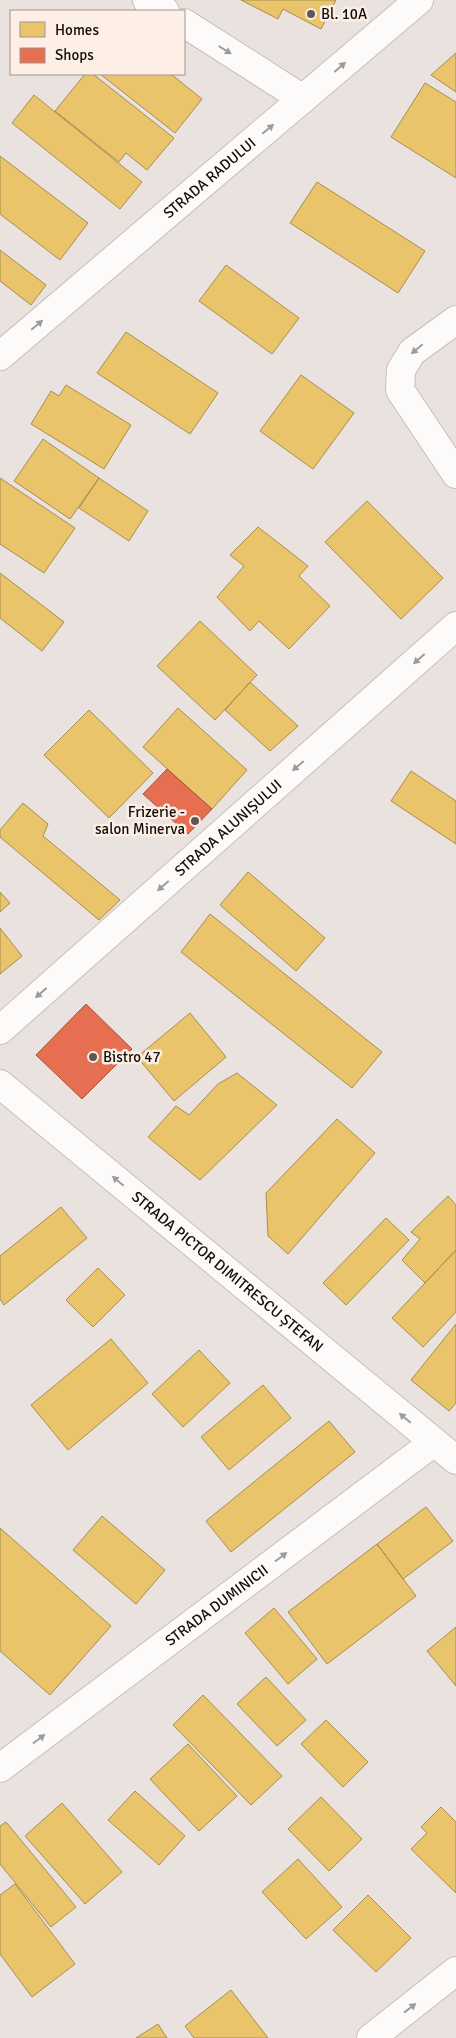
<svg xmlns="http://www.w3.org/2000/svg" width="456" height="2038" viewBox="0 0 456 2038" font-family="Signika,sans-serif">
	<rect width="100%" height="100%" fill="#eae2de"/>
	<path fill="#e9c46a" stroke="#a88d4d" d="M241 0H336L321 29 283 9 278 19Z
		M456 53V92L431 75Z
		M85 74H93L174 138 147 170 126 153 119 162 55 111Z
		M100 74H171L202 99 175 133Z
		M425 83 456 102V178L391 137Z
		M34 95 142 182 120 209 12 123Z
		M0 156 88 223 60 260 0 214Z
		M317 182 425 251 398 293 290 223Z
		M0 250 46 285 31 305 0 281Z
		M226 265 299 318 272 354 199 301Z
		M126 332 218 393 190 434 97 373Z
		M301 375 354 413 313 469 260 431Z
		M66 385 131 425 104 469 31 424 51 391 59 396Z
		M43 439 99 478 70 519 14 481Z
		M0 478 75 528 44 573 0 544Z
		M99 478 148 511 129 541 79 508Z
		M367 501 443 578 401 619 325 542Z
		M258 527 308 566 299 576 330 606 289 649 259 621 250 631 217 597 244 566 230 555Z
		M0 573 64 622 42 651 0 618Z
		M200 621 257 675 215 720 157 666Z
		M250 682 298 726 270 751 225 710Z
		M178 708 247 770 212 809 143 747Z
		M89 710 153 773 109 818 44 755Z
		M411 771 456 801V844L391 801Z
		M23 803 48 824 43 836 120 900 99 920 0 837V830Z
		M248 872 325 938 296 971 220 905Z
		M0 892 10 903 0 912Z
		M210 914 382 1052 352 1088 181 952Z
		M0 928 22 956 0 974Z
		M190 1013 226 1057 174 1101 137 1057Z
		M237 1073 277 1105 200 1180 148 1137 176 1106 189 1115 218 1084Z
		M337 1119 375 1153 288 1254 268 1236 266 1193Z
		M448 1196 456 1205V1250L425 1283 402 1260 420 1239 411 1232Z
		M61 1207 87 1238 4 1305 0 1299V1256Z
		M386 1218 409 1240 346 1305 323 1283Z
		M456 1250V1312L423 1347 392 1318Z
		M98 1268 125 1295 93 1327 66 1300Z
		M456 1324V1403L449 1411 411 1380Z
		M111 1339 148 1383 68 1450 31 1405Z
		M199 1350 230 1383 183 1427 152 1394Z
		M263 1385 291 1418 229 1470 201 1437Z
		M329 1421 355 1452 231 1552 206 1521Z
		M426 1507 453 1541 403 1579 377 1544Z
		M102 1516 165 1570 136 1604 73 1550Z
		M0 1528 111 1626 50 1695 0 1651Z
		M377 1544 416 1596 327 1664 288 1612Z
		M274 1608 317 1659 288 1684 245 1633Z
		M456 1627V1686L427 1651Z
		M266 1677 306 1720 277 1746 237 1704Z
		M203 1695 282 1776 251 1805 173 1725Z
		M326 1720 368 1762 343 1787 301 1744Z
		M188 1744 237 1796 199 1831 150 1779Z
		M135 1791 185 1836 159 1865 108 1820Z
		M321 1797 362 1839 329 1871 288 1829Z
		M62 1803 122 1872 85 1904 25 1836Z
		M441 1807 456 1822V1893L411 1849 427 1833 421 1827Z
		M6 1822 76 1907 51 1927 0 1864V1826Z
		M298 1859 342 1907 306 1939 262 1892Z
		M15 1884 75 1964 32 1997 0 1954V1895Z
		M368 1895 411 1938 376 1972 333 1930Z
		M231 1990 268 2038H194L185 2026Z
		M158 2024 167 2038H136Z"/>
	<path fill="#e76f51" stroke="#a7523c" d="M167 769 212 809 188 834 143 794Z
		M86 1004 132 1049 82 1099 36 1055Z"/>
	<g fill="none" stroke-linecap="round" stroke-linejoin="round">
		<g stroke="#c6bfbc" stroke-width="30">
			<g id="street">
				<path d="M147 0 165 11"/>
				<path d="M184 23 303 99"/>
				<path d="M456 320 412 352 401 370 400 390 456 474"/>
				<path id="s1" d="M0 356 419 0"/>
				<path id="s2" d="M0 1084 456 1460"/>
				<path id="s3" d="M0 1768 434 1442"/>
				<path d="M371 2038 456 1971"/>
			</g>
		</g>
		<g stroke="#c6bfbc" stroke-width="30">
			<g id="secondary">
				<path id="s4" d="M0 1030 456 626"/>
			</g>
		</g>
		<use href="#street" stroke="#fcfbfa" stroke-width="28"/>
		<use href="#secondary" stroke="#fcfbfa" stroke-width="28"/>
	</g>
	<defs><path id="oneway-solid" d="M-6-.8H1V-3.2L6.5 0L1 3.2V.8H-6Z" transform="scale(1.25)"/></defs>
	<g fill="#9e9c9a">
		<use href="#oneway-solid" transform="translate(225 50) rotate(32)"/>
		<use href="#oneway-solid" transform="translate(340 67) rotate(-41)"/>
		<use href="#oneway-solid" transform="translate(268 129) rotate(-40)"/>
		<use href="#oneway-solid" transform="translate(37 325) rotate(-40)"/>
		<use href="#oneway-solid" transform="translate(417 349) rotate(140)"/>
		<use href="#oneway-solid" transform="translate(419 659) rotate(139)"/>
		<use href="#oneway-solid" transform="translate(298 766) rotate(139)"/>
		<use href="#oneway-solid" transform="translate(163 886) rotate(139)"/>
		<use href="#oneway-solid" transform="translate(41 993) rotate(139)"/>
		<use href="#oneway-solid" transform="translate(118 1181) rotate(-140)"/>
		<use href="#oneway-solid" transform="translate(405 1418) rotate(-140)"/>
		<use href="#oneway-solid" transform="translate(281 1557) rotate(-37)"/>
		<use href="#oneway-solid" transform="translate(39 1739) rotate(-37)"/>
		<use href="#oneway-solid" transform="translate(410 2008) rotate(-38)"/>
	</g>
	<g fill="#5e5854" stroke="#fdeee6" stroke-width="2">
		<circle cx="311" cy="14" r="5"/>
		<circle cx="195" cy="821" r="5"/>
		<circle cx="93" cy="1057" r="5"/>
	</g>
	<g text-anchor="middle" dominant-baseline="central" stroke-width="5" stroke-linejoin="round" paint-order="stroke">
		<g font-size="15" fill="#120d0a" stroke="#fdeee6" text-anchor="start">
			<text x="321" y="14">Bl. 10A</text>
			<text x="185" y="812" text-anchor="end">Frizerie -<tspan x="185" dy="17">salon Minerva</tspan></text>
			<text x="103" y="1057">Bistro 47</text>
		</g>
		<g font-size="15" fill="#120d0a" stroke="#fdeee6">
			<text stroke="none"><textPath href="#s1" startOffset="275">STRADA RADULUI</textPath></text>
			<text stroke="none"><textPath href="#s4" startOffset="305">STRADA ALUNIȘULUI</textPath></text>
			<text stroke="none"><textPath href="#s2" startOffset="295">STRADA PICTOR DIMITRESCU ȘTEFAN</textPath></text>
			<text stroke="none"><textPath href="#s3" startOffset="271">STRADA DUMINICII</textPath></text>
		</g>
	</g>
	<rect x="10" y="10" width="175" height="65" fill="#fdeee6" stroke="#9f948e"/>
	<rect x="20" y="22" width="25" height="15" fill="#e9c46a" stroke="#9f948e"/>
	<text x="55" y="35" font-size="15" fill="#120d0a">Homes</text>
	<rect x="20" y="48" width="25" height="15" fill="#e76f51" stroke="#9f948e"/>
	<text x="55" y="60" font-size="15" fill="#120d0a">Shops</text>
</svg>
